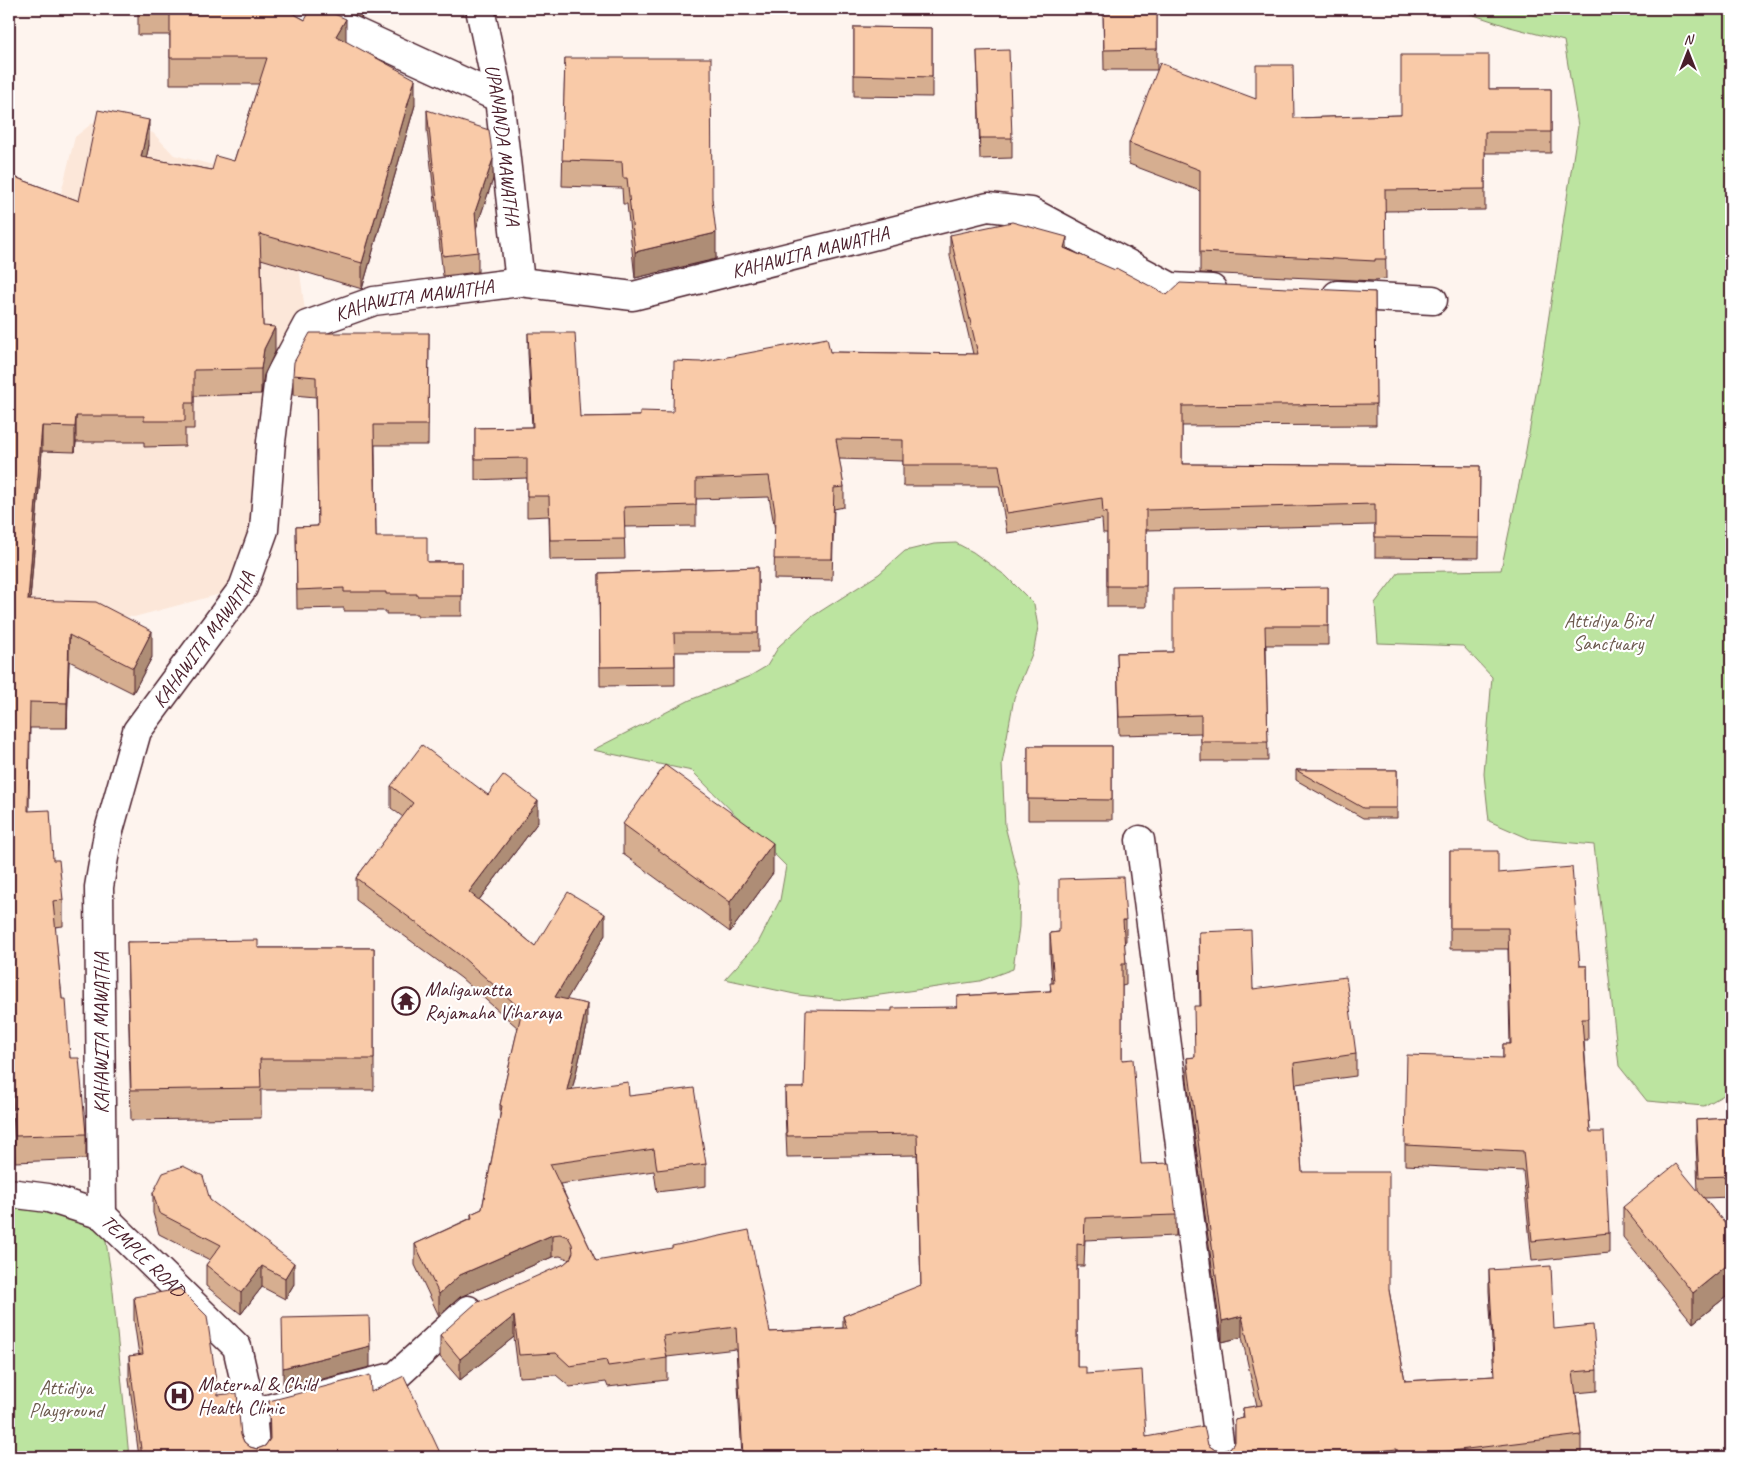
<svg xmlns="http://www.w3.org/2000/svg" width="1740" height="1466" viewBox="0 0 1740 1466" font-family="Caveat,sans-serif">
	<rect width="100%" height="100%" fill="#fef4ee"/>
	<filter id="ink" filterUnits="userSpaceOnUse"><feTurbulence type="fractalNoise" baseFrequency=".02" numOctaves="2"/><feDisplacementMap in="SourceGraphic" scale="10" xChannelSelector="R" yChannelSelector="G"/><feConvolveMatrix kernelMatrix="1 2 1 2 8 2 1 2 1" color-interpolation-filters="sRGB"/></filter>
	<g filter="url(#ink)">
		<path fill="#fce7d9" d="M106 112 153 133 174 155 217 166 296 244 307 325 279 377 243 588 134 617 9 608V186L58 205 75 137Z"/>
		<path fill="#bce4a0" stroke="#838266" d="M1456 9H1731V1091L1704 1106 1647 1101 1619 1066 1594 845 1530 839 1489 821 1484 774 1492 677 1463 646 1378 643 1375 603 1399 572 1501 570 1525 456 1544 348 1578 126 1564 41 1510 27Z
			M956 543 973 552 1006 576 1034 604 1038 627 1034 649 1014 698 1002 764 1005 826 1020 884 1019 927 1013 969 980 981 844 1000 799 995 725 979 758 943 780 900 786 866 692 771 593 750 690 700 750 676 767 666 779 646 810 618 879 574 905 551 934 544Z
			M9 1193 102 1215 112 1281 129 1457H9Z"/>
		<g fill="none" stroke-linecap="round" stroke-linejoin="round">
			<g stroke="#4a1f2b" stroke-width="31">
				<g id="street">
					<path d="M305 9 499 98"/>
					<path id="s1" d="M480 9 499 98 520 282"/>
					<path d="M1337 295 1433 300"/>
					<path d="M1140 840 1221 1457"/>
					<path id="s2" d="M102 1215 99 887 108 834 137 731 243 588 264 530 271 442 279 377 307 325 374 301 520 282 633 296 988 207 1031 212 1171 287 1212 289"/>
					<path d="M252 1413 396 1376 468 1310"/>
				</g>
			</g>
			<g stroke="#4a1f2b" stroke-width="31">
				<g id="secondary">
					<path id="s3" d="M9 1193 48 1198 102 1215 237 1347 252 1413 256 1457"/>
				</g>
			</g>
			<use href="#street" stroke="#fff" stroke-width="28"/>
			<use href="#secondary" stroke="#fff" stroke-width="28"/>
		</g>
		<path fill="#d6ae90" stroke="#4a1f2b" d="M138 9H285L346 42 415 105 362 289 261 259 263 326 275 352 264 375 261 394 194 396V429H185V446L144 447V442H76L75 452 42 451 30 600 152 657 133 693 69 661 67 728H30L29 811 53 860 63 900V926L55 927 62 999 70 1058 86 1134V1159L15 1162 12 1068H9V175L79 201 149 145 146 158 212 170 234 161 259 84H170V35H138Z
			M342 9H366L361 18Z
			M1103 9H1157V70H1104Z
			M854 27 932 28V97L854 96Z
			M977 51 1012 138V158L980 159Z
			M565 58 712 199 716 259 635 278 627 204H623L622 188 562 186Z
			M1489 89H1551V153H1485V210L1385 211 1386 279 1375 280V281L1200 273V191L1129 164V143L1294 118 1401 115Z
			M427 110 493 179 476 228 478 252V272L443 276 427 130Z
			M950 235 1067 249 1167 295 1375 292 1376 425 1182 426V464L1480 466 1479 558 1375 557V525L1146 530V607H1107V533H1103L1102 519 1007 533 999 486H903V461L839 459 844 487V507L834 509 832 580 774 579 775 530 769 497 696 499V526L624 527 625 559 550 560 549 516 527 517V478L475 480V428L532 427 528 353V333L580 417 640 416 673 412 701 362 830 352 973 354 950 256Z
			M429 333 428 445H375L376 537 427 562H462V616H417V614H386V611H344V608L297 609 296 527 318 526 316 397 293 395V375Z
			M758 567V652H675V685L600 686 599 573Z
			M1328 587V645H1266L1268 761H1201V733L1119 735 1117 653 1173 652Z
			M1028 746H1112V820H1028Z
			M1296 770H1397V818H1363L1296 780Z
			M391 786 488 795 538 822 479 900 535 946 605 935 566 1000 587 1026 572 1090 629 1096 706 1164V1186L657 1192 654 1171 560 1184 596 1261 770 1332 843 1328V1316L921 1286 917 1155 787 1157 785 1110V1088H804L892 1011 957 1007V996L1050 991 1052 983 1050 954V933L1059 932 1126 920V941L1124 942 1126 964V985L1122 986V1060L1141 1164 1176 1215V1236L1085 1240 1084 1266H1077V1367L1086 1374 1146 1437 1208 1445 1215 1450 1224 1451 1230 1448 1235 1442V1420L1243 1418V1408L1257 1406 1242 1337 1222 1342 1187 1079V1058L1195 1057 1200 1006 1199 932 1253 989 1356 1054V1076L1296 1084 1302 1172 1389 1290 1405 1381 1494 1376 1489 1291V1270L1597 1370V1391L1576 1393 1581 1435V1456L1572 1457H742L736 1349 667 1357V1380L608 1387 606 1382 570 1387 556 1375 519 1377 514 1337 460 1380 440 1357V1335L564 1264 569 1260 568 1259 560 1256 552 1257 460 1297 439 1316 415 1265V1244L471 1218V1214L482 1209 500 1116V1105L518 1028 461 978 356 900V878L403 817 391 808Z
			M623 824 773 873 730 932 623 854Z
			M1450 851 1498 873 1580 966H1587L1588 1040H1584L1590 1132 1609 1233V1253L1532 1261 1523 1171 1405 1165V1145L1503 1058V1044H1510L1508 949H1450Z
			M127 942 258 948H374V1090H261V1118L131 1120Z
			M1731 1118V1197L1704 1198 1731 1231V1293L1693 1323 1623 1237V1207L1698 1191 1696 1141V1120Z
			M153 1193 210 1200 294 1284 285 1299 262 1287 241 1314 206 1286V1265L210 1260 159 1234 153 1213Z
			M134 1297 218 1395 241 1435 244 1442 250 1447 257 1449 265 1446 269 1440V1401L371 1392 442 1457H139L129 1380V1356L139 1355 134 1321Z"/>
		<path fill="#ae8d76" stroke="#4a1f2b" d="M361 9H366L361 18Z
			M346 19V45L336 36Z
			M415 79V105L362 289V263Z
			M149 120V145L141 183V157Z
			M493 159V179L475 232V212Z
			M716 233V259L635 278V252Z
			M1067 237V257L1064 248Z
			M275 327V352L264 375 261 394V369L264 349Z
			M76 416V442L75 452V427Z
			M42 426V451L28 625V600Z
			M152 631V657L133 693V668Z
			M69 635V661L67 728V703Z
			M538 801V822L469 913V892Z
			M773 843V873L730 932V902Z
			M605 914V935L555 1019V997Z
			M587 1004V1026L567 1112V1090Z
			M552 1235V1257L460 1297 439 1316V1294L460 1275Z
			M1731 1262V1293L1693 1323V1293Z
			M294 1263V1284L285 1299V1278Z
			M262 1266V1287L241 1314V1293Z
			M514 1316V1337L460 1380V1359Z
			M1242 1316V1337L1222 1342V1321Z
			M370 1346V1367L283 1389V1368Z"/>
		<path fill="#f9caa8" stroke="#4a1f2b" d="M138 9H285L305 20 311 9H323L346 19 336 36 415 79 362 263 260 234 263 326 275 327 264 349 261 369 194 370V403H185V421H144V416H76L75 427 42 426 28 600 96 602 152 631 133 668 69 635 67 703 30 702 28 811 50 810 53 860H59L63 900 53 901 62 999H66L70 1058H79L86 1134 15 1136 12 1042 9 1043V175L79 201 98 110 149 120 141 157 212 170 216 156 234 161 267 58H170V9Z
			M1103 9H1157V49L1104 50Z
			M854 27 932 28V77L854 75Z
			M1009 50 1012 138H980L977 51Z
			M1401 55H1489V89H1551V132H1485V189L1385 190 1386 259H1375V261L1200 252V170L1129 143 1160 63 1256 99V65H1293L1294 118 1401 115Z
			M565 58H711L712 199 716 233 635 252 627 178H623L622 162 562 160Z
			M427 110 489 130 493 159 475 212 478 252 443 256Z
			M1012 222 1067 237 1064 248 1115 270 1116 268 1167 295 1180 283 1375 292 1376 404 1182 406V464L1480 466 1479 538 1375 537V504L1146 510V586H1107V512L1103 513 1102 498 1007 513 999 465H903V440L836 439 844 487 834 488 832 559H774L775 512 769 476 696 479V505L624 507 625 539 550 540 549 496H527V458L475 459V428L533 427 528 333H575L580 417 640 416V411L673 412 674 361 701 362 827 338 830 352 978 354 950 235Z
			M310 333H429L428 425H374L376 537H427V562H462V596H417V594H386V592H344V588L297 590 296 527 318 526 316 377 293 375 294 362Z
			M758 567V633H674L675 666 600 667 599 573Z
			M1328 587V626H1265L1268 742H1201V715L1119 717 1117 653 1173 652V589Z
			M422 745 488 795 503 775 538 801 469 892 535 946 568 892 605 914 555 997 587 1004 567 1090 628 1082 629 1096 694 1088 706 1164 657 1170 654 1149 550 1164 596 1261 672 1248V1246L749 1230 770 1332 847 1328 843 1316 921 1285 917 1134 787 1136 785 1088H804L806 1010 892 1011V1008L957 1007V996L1051 991 1050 983H1054L1050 933 1059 932V879L1123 877 1126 920H1123L1126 964H1122V1060L1133 1059 1141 1164 1170 1163 1176 1215 1085 1218 1084 1245 1077 1244V1367H1086V1374L1142 1370 1146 1437 1204 1426 1208 1445 1215 1450 1224 1451 1230 1448 1235 1442V1420L1244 1418 1243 1408 1262 1405 1242 1316 1222 1321 1187 1058 1195 1057 1194 1006H1201L1199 932 1251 930 1253 989 1346 977 1356 1054 1294 1063 1302 1172H1389V1290L1405 1381 1495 1376 1489 1270 1551 1266 1554 1329 1593 1325 1597 1370 1573 1372 1581 1435 1451 1451 1397 1454V1449L1321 1457H743L736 1327 663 1336 667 1358 608 1366 606 1360 570 1366 556 1353 519 1355 514 1316 460 1359 440 1335 476 1303 564 1264 570 1259 573 1252 572 1244 568 1237 560 1234 552 1235 460 1275 439 1294 415 1244 472 1218 471 1214 482 1209 502 1106 500 1105 522 1010 461 956 356 878 413 803 391 786Z
			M1028 746H1112V800L1028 799Z
			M665 765 773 843 730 902 623 824Z
			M1296 770H1397V808H1363Z
			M1450 851H1498V873L1572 867 1580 966H1587L1588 1019H1582L1590 1132H1604L1609 1233 1532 1241 1523 1151 1405 1145 1407 1055 1503 1058V1044H1511L1508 928H1450Z
			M258 940V948H374V1059H260L261 1088 131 1090 127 942Z
			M1731 1118V1176L1699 1177 1696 1120Z
			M1676 1164 1731 1231V1262L1693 1293 1623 1207Z
			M183 1166 203 1176 210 1200 294 1263 285 1278 262 1266 241 1293 206 1265 221 1245 159 1213 153 1193 163 1173Z
			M180 1289 207 1316 218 1395 237 1393 241 1435 244 1442 250 1447 257 1449 265 1446 270 1439 269 1401 370 1375 371 1392 404 1376 442 1457H142L129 1356 143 1354 134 1297Z
			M369 1316 370 1346 283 1368 282 1318Z"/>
	</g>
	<defs>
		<g id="temple-ring" transform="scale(1.4375)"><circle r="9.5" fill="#fff" stroke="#4a1f2b" stroke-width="1.5"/><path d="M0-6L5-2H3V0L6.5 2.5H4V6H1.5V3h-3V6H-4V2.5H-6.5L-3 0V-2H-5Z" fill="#4a1f2b"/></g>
		<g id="hospital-ring" transform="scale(1.4375)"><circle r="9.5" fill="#fff" stroke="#4a1f2b" stroke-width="1.5"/><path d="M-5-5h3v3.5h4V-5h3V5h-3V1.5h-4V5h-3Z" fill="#4a1f2b"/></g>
	</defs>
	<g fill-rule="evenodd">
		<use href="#temple-ring" x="406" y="1001"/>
		<use href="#hospital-ring" x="179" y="1396"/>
	</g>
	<g text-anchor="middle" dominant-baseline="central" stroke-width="4.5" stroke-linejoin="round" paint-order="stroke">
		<g font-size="20" fill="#4a1f2b" stroke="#fff">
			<text stroke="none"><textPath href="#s1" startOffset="138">UPANANDA MAWATHA</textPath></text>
			<text stroke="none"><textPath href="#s2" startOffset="1456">KAHAWITA MAWATHA</textPath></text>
			<text stroke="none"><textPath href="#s2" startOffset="1052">KAHAWITA MAWATHA</textPath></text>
			<text stroke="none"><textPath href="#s2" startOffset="602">KAHAWITA MAWATHA</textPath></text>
			<text transform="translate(101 1033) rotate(-90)">KAHAWITA MAWATHA</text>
			<text stroke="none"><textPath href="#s3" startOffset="154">TEMPLE ROAD</textPath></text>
		</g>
		<g font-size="20" fill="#6c5a4e" stroke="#fff">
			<text x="1608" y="620">Attidiya Bird<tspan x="1608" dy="23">Sanctuary</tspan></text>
			<text x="66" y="1387">Attidiya<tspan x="66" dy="23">Playground</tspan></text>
		</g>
		<g font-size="20" fill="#4a1f2b" stroke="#fff" text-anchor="start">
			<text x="425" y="989">Maligawatta<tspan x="425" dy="23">Rajamaha Viharaya</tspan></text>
			<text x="198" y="1384">Maternal &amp; Child<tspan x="198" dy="23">Health Clinic</tspan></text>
		</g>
	</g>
	<rect width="1740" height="1466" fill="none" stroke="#fff" stroke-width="30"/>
	<rect x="15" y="15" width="1710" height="1436" fill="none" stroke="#4a1f2b" stroke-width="2" filter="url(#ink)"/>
	<g transform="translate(1688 52)" stroke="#ffffff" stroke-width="4" paint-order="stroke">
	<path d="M0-4L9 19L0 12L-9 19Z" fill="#4a1f2b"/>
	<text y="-8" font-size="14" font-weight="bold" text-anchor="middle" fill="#4a1f2b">N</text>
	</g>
</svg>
